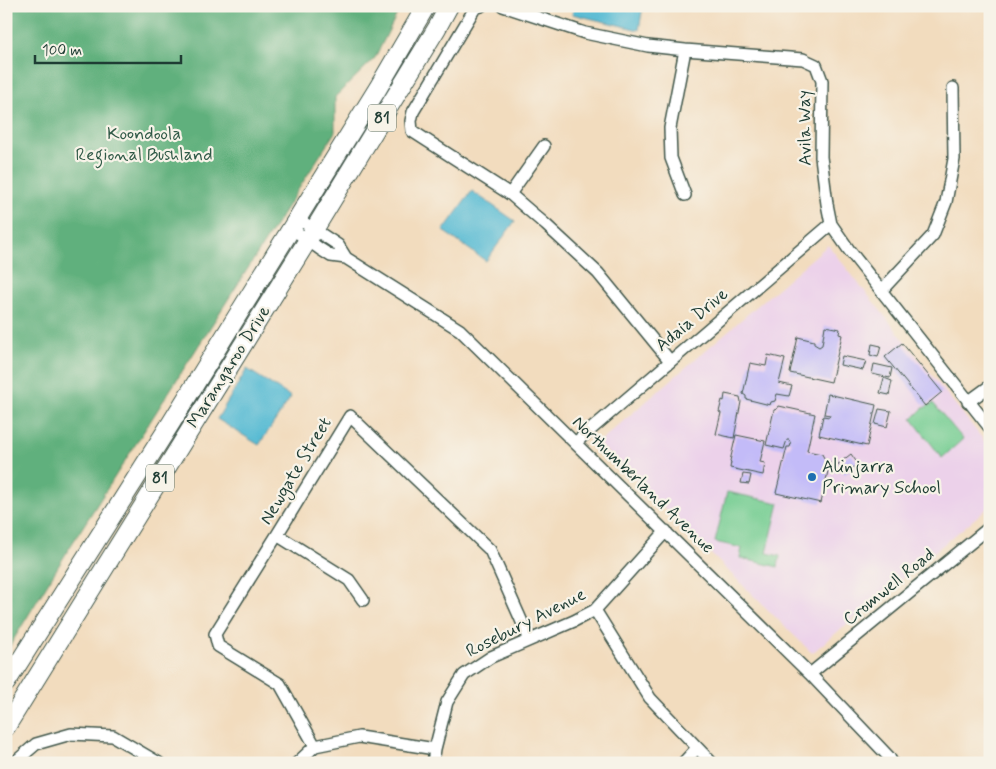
<svg xmlns="http://www.w3.org/2000/svg" width="996" height="769" viewBox="0 0 996 769" font-family="Mynerve,sans-serif">
	<rect width="100%" height="100%" fill="#f7f3e8"/>
	<filter id="ink" filterUnits="userSpaceOnUse"><feTurbulence type="fractalNoise" baseFrequency=".02" numOctaves="2"/><feDisplacementMap in="SourceGraphic" scale="10" xChannelSelector="R" yChannelSelector="G"/><feConvolveMatrix kernelMatrix="1 2 1 2 8 2 1 2 1" color-interpolation-filters="sRGB"/></filter>
	<filter id="wash" filterUnits="userSpaceOnUse"><feTurbulence type="fractalNoise" baseFrequency=".0096" numOctaves="4" result="noise"/><feDisplacementMap in="SourceGraphic" scale="20" xChannelSelector="R" yChannelSelector="G"/><feGaussianBlur stdDeviation="1.12" result="paint"/><feColorMatrix in="noise" values="0 0 0 0 0 0 0 0 0 0 0 0 0 0 0 0 0 1.4 0 .05"/><feComposite in="paint" operator="in"/></filter>
	<g filter="url(#wash)">
		<rect width="100%" height="100%" fill="#f2dcbe"/>
		<path fill="#ecd1ea" d="M828 245 990 448V506L812 653 598 443Z"/>
		<path fill="#76cd93" stroke="#4a8564" d="M933 403 963 439 942 458 912 419 922 409Z
			M727 492 779 503 767 553 780 556 778 567 740 558 742 548 715 542Z"/>
		<path fill="#60b07d" stroke="#407658" d="M6 6H401L375 58 335 97V132L70 547 6 652Z"/>
		<path fill="#55bad3" stroke="#3a7c84" d="M574 6H643L639 30 572 14Z
			M472 191 515 221 486 261 443 231Z
			M247 369 291 397 259 445 217 419Z"/>
		<g id="blocks">
			<path fill="#c3bbf8" d="M825 326 840 329 839 334 842 335 831 382 790 373 798 337 814 341V344L819 347 822 345Z
				M902 343 942 392 925 406 885 357Z
				M872 344 881 346 878 357 870 355Z
				M768 355 785 359 779 383 792 386 789 396 777 394 775 401 771 402 770 405 746 399V396L743 394 750 363 766 366Z
				M842 356 866 361 863 370 840 365Z
				M874 364 892 368 890 378 872 374Z
				M884 378 892 381 889 395 880 393Z
				M725 394 740 397 741 402 734 438 716 434 721 413 719 412 722 400 724 401Z
				M828 394 876 405 867 446 819 435 823 416 829 417 830 415 824 414Z
				M779 406 815 414 807 451 822 454 824 458 830 462 821 503 776 493 787 447H790L791 444 789 440H787L784 449 766 445 774 410 777 409Z
				M879 409 891 411 887 427 875 424Z
				M736 435 765 441 760 462 765 463 763 475 730 468 731 462 730 461Z
				M851 454 858 464 845 474 838 464Z
				M743 474 751 475 749 484 741 483Z"/>
		</g>
	</g>
	<g filter="url(#ink)">
		<use href="#blocks" fill-opacity="0" stroke="#3f5549" stroke-width="1"/>
		<g fill="none" stroke-linecap="round" stroke-linejoin="round">
			<g stroke="#3f5549" stroke-width="14">
				<path id="minor" d="M481 6 475 8 413 112 411 121 412 131 510 194 546 225 598 273 670 361
					M503 6 585 33 648 46 685 50 803 59 816 65 822 81 821 157 827 204 831 224 849 250 990 428
					M685 50 670 128 671 158 685 195
					M510 194 544 146
					M297 218 338 245 346 258
					M291 228 320 249 331 256 346 258 460 330 810 674 889 757 892 763
					M881 291 933 235 946 202 954 159 953 88
					M968 402 990 386
					M575 443 831 224
					M277 535 349 580 363 600
					M595 610 650 698 712 763
					M810 674 990 527
					M315 746 280 684 218 646 215 634 277 535 350 416 490 550 530 640
					M14 763 36 744 71 734 113 736 159 763
					M297 763 315 746 359 737 435 749
					M433 763 435 749 447 702 464 675 491 657 574 621 595 610 666 531
					M683 763 697 748"/>
			</g>
			<g stroke="#3f5549" stroke-width="20">
				<path id="primary" d="M6 683 171 423 378 88 426 6
					M6 727 314 230 437 28 449 6"/>
			</g>
			<use href="#minor" stroke="#fff" stroke-width="11"/>
			<use href="#primary" stroke="#fff" stroke-width="18"/>
		</g>
	</g>
	<circle fill="#1f6fb2" stroke="#f7f3e8" stroke-width="2" cx="812" cy="477" r="5"/>
	<g text-anchor="middle" dominant-baseline="central" stroke-width="4.5" stroke-linejoin="round" paint-order="stroke">
		<g fill="#f7f3e8" stroke="#60746a" stroke-width="1">
			<rect x="368" y="104.5" width="28" height="27" rx="4"/>
			<rect x="146" y="464.5" width="28" height="27" rx="4"/>
		</g>
		<g font-size="16" font-weight="bold" fill="#1f3d34">
			<text x="382" y="118">81</text>
			<text x="160" y="478">81</text>
		</g>
		<g font-size="18" fill="#1f3d34" stroke="#f7f3e8">
			<text transform="translate(805 128) rotate(-91)">Avila Way</text>
			<text transform="translate(692 320) rotate(-40)">Adaia Drive</text>
			<text transform="translate(229 367) rotate(-58)">Marangaroo Drive</text>
			<text transform="translate(296 471) rotate(-59)">Newgate Street</text>
			<text transform="translate(643 485) rotate(44)">Northumberland Avenue</text>
			<text transform="translate(889 587) rotate(-39)">Cromwell Road</text>
			<text transform="translate(526 623) rotate(-27)">Rosebury Avenue</text>
		</g>
		<g font-size="18" fill="#305a47" stroke="#f7f3e8">
			<text x="144" y="134">Koondoola<tspan x="144" dy="21">Regional Bushland</tspan></text>
		</g>
		<g font-size="18" fill="#1f3d34" stroke="#f7f3e8" text-anchor="start">
			<text x="822" y="467">Alinjarra<tspan x="822" dy="21">Primary School</tspan></text>
		</g>
	</g>
	<rect width="996" height="769" fill="none" stroke="#f7f3e8" stroke-width="25"/>
	<path d="M35 55v8h146v-8" fill="none" stroke="#1f3d34" stroke-width="2.5"/>
	<text x="42" y="55" font-size="15" fill="#1f3d34" stroke="#f7f3e8" stroke-width="4" paint-order="stroke">100 m</text>
</svg>
